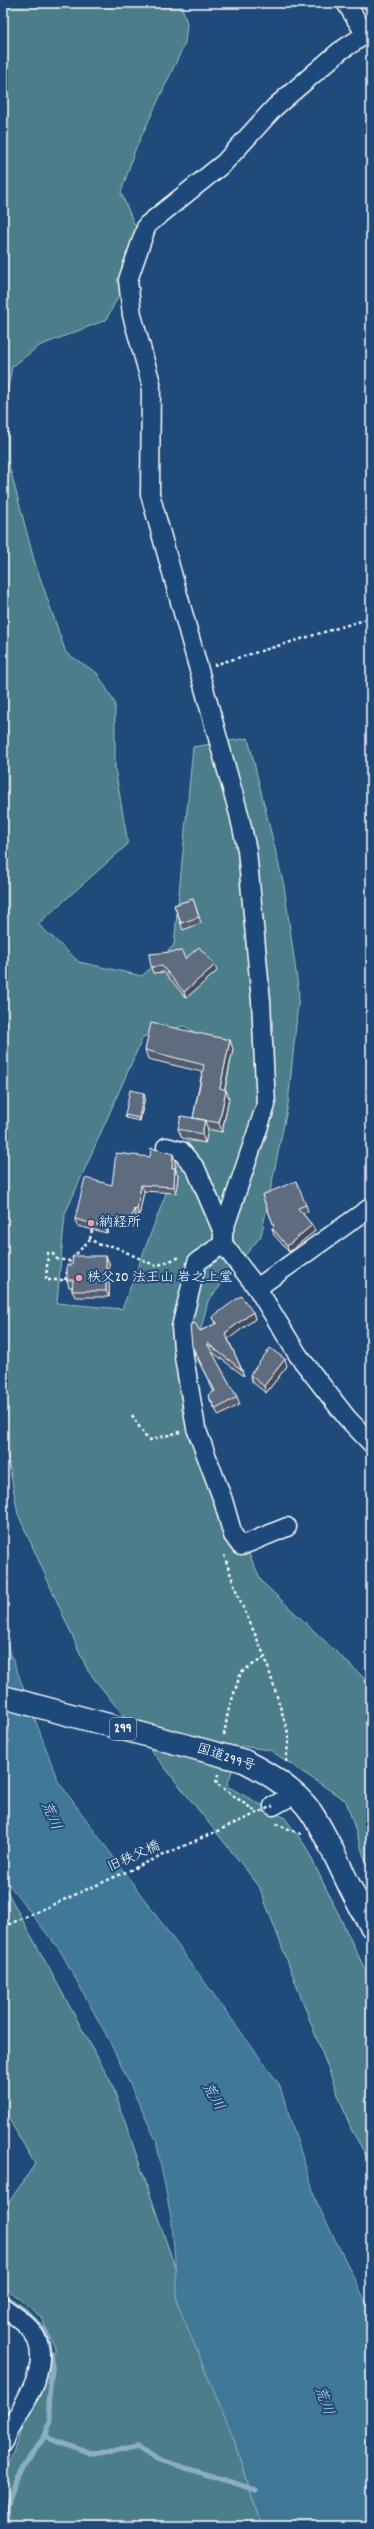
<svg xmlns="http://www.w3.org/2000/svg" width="374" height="2529" viewBox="0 0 374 2529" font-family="Dekko,'Klee One',sans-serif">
	<rect width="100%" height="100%" fill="#1f4a7a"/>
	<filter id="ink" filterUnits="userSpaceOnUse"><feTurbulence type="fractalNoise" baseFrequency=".025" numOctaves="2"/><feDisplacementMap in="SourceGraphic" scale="8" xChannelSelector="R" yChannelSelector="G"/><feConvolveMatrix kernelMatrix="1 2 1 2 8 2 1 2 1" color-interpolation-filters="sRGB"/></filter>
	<g filter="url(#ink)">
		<path fill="#4c7e8a" stroke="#a6bec4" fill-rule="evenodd" d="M3 3H181L187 24 185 43 135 150 121 193 136 228 120 293 106 320 39 346 12 367 8 388V461L34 560 66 653 97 673 115 703V768L128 844 38 924 79 962 142 976 174 945 193 747 248 738 284 886 299 994 288 1104 261 1236 208 1301 181 1409 262 1582 364 1678 371 1696V1878L346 1801 270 1750 240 1746 227 1786 285 1818 306 1847 371 1982V2164L351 2129 259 1886 88 1671 18 1514 3 1432ZM184 1026 221 1048 204 1142 186 1141 122 1309 57 1303 65 1214 143 1037Z
			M3 1884 112 2084 237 2447 261 2526H3V2483L11 2457 55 2348 41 2317 3 2286V2211L35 2164 3 2109Z"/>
		<path fill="#3f7898" stroke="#8caec1" d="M3 1633 58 1781 279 2084 317 2203 371 2312V2526H261L237 2447 178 2305 172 2222 156 2140 109 2040 61 1952 3 1877Z"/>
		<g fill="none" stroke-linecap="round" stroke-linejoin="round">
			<path stroke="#8caec1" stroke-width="5.5" d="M3 2296 24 2310 46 2332 52 2367 48 2405 51 2420 45 2436
				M9 2526C0 2497 28 2459 45 2436L91 2453 113 2452 137 2446 157 2459 256 2490"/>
			<g stroke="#fff" stroke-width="21">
				<path id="minor" d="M346 3 366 35
					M371 31 340 51 275 107 224 163 147 225 128 280 132 315 151 383 150 494 239 814 247 850 261 1001 266 1105 223 1232V1244L257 1288 298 1355 347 1418 371 1443
					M166 1147 181 1151 196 1169 223 1232
					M223 1244 197 1262 181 1327 184 1357 196 1428 223 1500 233 1535 241 1546 287 1527
					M257 1288 371 1207
					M273 1806 295 1794
					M3 2307C11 2313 22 2320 29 2328 60 2361 18 2410 3 2442"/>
			</g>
			<g stroke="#fff" stroke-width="25">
				<path id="highway" d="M244 1761C268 1773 295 1789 311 1812 335 1848 348 1890 371 1926"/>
			</g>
			<path stroke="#fff" stroke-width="2.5" stroke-dasharray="3 3" stroke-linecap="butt" d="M214 665 371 618
				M90 1239 92 1230
				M65 1280 70 1261
				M69 1280H46L48 1253 53 1254 57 1259 70 1261 90 1239 100 1245 113 1246 156 1266 180 1257
				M132 1415 145 1436 150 1440 180 1432
				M224 1555 237 1593 265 1657 289 1736 286 1762
				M224 1735 228 1712 241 1672 265 1657
				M218 1774 216 1783 256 1812
				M276 1824 301 1834"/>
			<use href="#minor" stroke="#1f4a7a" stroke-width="18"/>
			<use href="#highway" stroke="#1f4a7a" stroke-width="22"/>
			<g stroke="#fff" stroke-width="25" stroke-linecap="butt">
				<path id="highway-bridge" d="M3 1697 244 1761"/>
			</g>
			<path stroke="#fff" stroke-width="2.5" stroke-dasharray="3 3" stroke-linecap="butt" d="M3 1927 273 1806"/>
			<use href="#highway-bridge" stroke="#1f4a7a" stroke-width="22"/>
		</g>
		<path fill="#525d6d" stroke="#fff" d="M193 899 201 923 183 930 174 905Z
			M185 959 215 965 217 971 186 998 164 972 153 973 151 967Z
			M233 1049 225 1089 229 1098 222 1132 208 1129 205 1143 182 1138 178 1129 193 1118 202 1072 148 1059 145 1050Z
			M145 1097 140 1121 126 1118 125 1115Z
			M150 1157 175 1160V1168L178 1175 176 1193 144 1191 139 1216H136L134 1228 109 1225 107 1233 77 1226 75 1219 112 1185Z
			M262 1195 306 1205 308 1211 303 1214 312 1225 315 1231 289 1252 274 1235 272 1228 274 1226Z
			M106 1256 109 1263V1297H75L72 1291V1287H69L67 1280 72 1265Z
			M253 1312 255 1319 228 1339 242 1370 244 1376 211 1351 237 1397 240 1404 219 1416 211 1402 208 1395 214 1392 194 1352 192 1346 200 1331 215 1324 212 1317Z
			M287 1366 266 1393 252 1382 250 1375Z"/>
		<path fill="#424c59" stroke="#fff" d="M215 965 217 971 186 998 184 992Z
			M230 1040 233 1049 223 1097 220 1088Z
			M226 1090 229 1098 222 1132 219 1123Z
			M144 1093 145 1097 140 1121 139 1118Z
			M205 1120 208 1130 205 1143 202 1134Z
			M173 1154 175 1160V1174L172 1168Z
			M175 1168 178 1175 176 1193 174 1187Z
			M141 1185 144 1191 139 1216 137 1210Z
			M134 1209 136 1216 134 1228 131 1222Z
			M106 1219 109 1225 107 1233 104 1227Z
			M312 1225 315 1231 289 1252 287 1246Z
			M106 1256 109 1263V1297L106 1291Z
			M253 1312 255 1319 227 1340 225 1333Z
			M285 1359 287 1366 266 1393 264 1386Z"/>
		<path fill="#5f6c7f" stroke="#fff" d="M193 899 199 917 181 923 174 905Z
			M199 947 215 965 184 992 162 966 151 967 149 954 182 951 185 959Z
			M151 1023 230 1040 220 1088 226 1090 219 1123 193 1118 204 1065 145 1050Z
			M130 1090 144 1093 139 1118 125 1115Z
			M181 1116 205 1120 202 1134 178 1129Z
			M151 1148 173 1154 172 1168H175L174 1187 141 1185 137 1210 134 1209 131 1222 106 1219 104 1227 75 1219 85 1178 112 1185 116 1153 150 1157Z
			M296 1181 306 1205 298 1208 312 1225 287 1246 272 1228 274 1226 262 1195Z
			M73 1256H106V1291H72L73 1280H67V1265H72Z
			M241 1296 253 1312 225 1333 242 1370 207 1343 237 1397 216 1409 208 1395 215 1391 192 1346 190 1325 195 1323 200 1331 217 1323 212 1317Z
			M270 1348 285 1359 264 1386 250 1375Z"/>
	</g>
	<g fill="#ff9aa2" stroke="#1f4a7a" stroke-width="1.5">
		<circle cx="91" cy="1223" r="4"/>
		<circle cx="79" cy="1278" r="4"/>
	</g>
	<g text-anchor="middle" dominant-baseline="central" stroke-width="4" stroke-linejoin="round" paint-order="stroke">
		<rect fill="#1f4a7a" stroke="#bcc9d7" stroke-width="1" x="110" y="1718" width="26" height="22" rx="3"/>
		<g font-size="13" font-weight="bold" fill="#fff">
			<text x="123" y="1729">299</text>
		</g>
		<g font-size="14" fill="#fff" stroke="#1f4a7a" text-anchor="start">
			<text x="99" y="1223">納経所</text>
			<text x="87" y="1278">秩父20 法王山 岩之上堂</text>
		</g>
		<g font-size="14" fill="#fff" stroke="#1f4a7a">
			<text transform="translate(226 1758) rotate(18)">国道299号</text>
			<text transform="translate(134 1857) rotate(-24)">旧秩父橋</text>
		</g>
		<g font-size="15" font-style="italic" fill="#cfdde5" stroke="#1f4a7a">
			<text transform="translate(50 1816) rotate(67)">荒川</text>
			<text transform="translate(212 2097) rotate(60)">荒川</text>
			<text transform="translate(323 2401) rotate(71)">荒川</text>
		</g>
	</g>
	<rect width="374" height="2529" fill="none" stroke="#1f4a7a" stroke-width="16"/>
	<rect x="8" y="8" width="358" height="2513" fill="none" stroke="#fff" stroke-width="1.5" filter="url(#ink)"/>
</svg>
